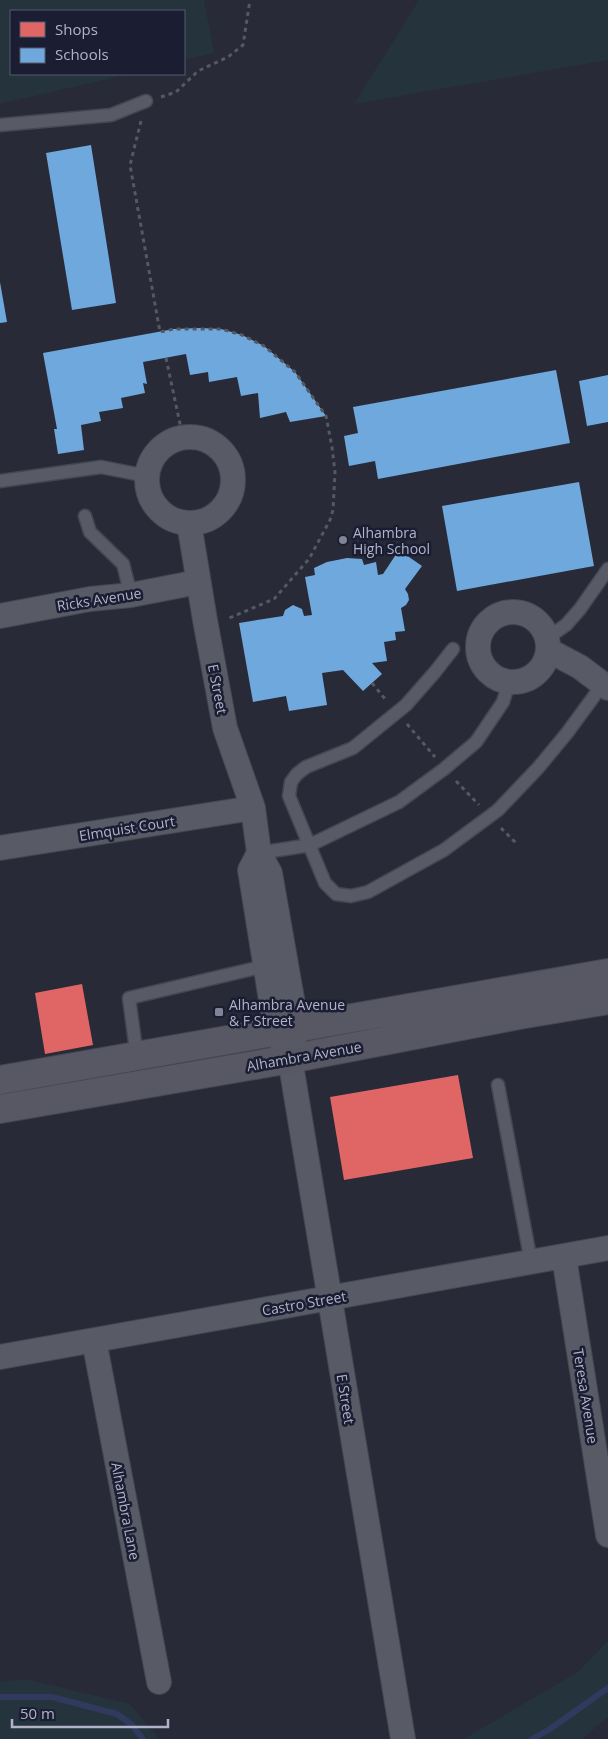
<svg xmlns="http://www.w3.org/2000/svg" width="608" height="1739" viewBox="0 0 608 1739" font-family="'Open Sans',sans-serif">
	<rect width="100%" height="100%" fill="#282a37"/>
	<path fill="#25333d" d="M0 0H204L214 53 184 60V11H11V74H130L0 104Z
		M419 0H608V60L354 104Z
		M608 1641V1717L582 1739H464L579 1671Z
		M25 1679 130 1704 159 1739H0V1682Z"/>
	<path fill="#e06666" d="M82 984 93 1045 45 1054 35 993Z
		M458 1075 473 1158 344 1180 330 1097Z"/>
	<path fill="#6fa8dc" d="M91 145 116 303 72 310 46 153Z
		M0 282 7 322 0 323Z
		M200 328 221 329 242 335 264 346 295 372 326 416 290 422 286 412 260 418 258 393 241 396 237 377 209 382 208 372 190 375 186 354 143 362 147 384 143 383 145 393 121 398 123 408 99 412 101 421 81 425 84 450 58 454 54 429H57L43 353 174 329Z
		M556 370 570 443 378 479 375 461 349 466 344 436 358 433 353 407Z
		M608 375V422L587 426 579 381Z
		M579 482 594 566 457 591 442 506Z
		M399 550 422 566 405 589 408 594 409 600 406 605 401 608 405 631 395 632 396 640 384 642 387 661 372 663 382 674 363 691 343 670 322 673 327 705 289 711 286 696 253 702 239 623 283 616 285 610 293 605 302 609 304 616 312 615 305 577 315 575 314 568 327 562 347 558 362 559 364 565 376 562 378 575 383 574Z"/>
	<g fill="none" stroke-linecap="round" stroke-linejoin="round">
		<path stroke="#32395f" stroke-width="6" d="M0 1697H52L117 1714 132 1725 143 1739
			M532 1739 550 1729 608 1688"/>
		<g stroke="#444650" stroke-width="15">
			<path id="service" d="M0 125 111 115 146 101
				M0 481 101 467 147 476
				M85 516 90 532 123 564 131 595
				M547 638 566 625 580 609 608 569
				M453 649 435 672 406 705 353 748 306 767 297 774 291 782 289 796 325 883 336 894 351 896 368 892 444 850 490 816 498 810 538 768 567 733 603 684
				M259 853 310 845 399 802 444 769 476 742 503 702 509 682
				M137 1057 129 998 265 966
				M498 1085 531 1262"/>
		</g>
		<g stroke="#444650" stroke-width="26">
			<path id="minor" d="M147 480a43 43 0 1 1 86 0a43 43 0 1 1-86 0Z
				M189 523 205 620 225 728 253 808 259 853 270 873 297 1027 293 1045
				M478 647a35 35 0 1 1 70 0a35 35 0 1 1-70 0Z
				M0 616 90 599 131 595 198 582
				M548 650 580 667 608 688
				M0 848 253 808
				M259 853 250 870 276 1031 290 1059 403 1739
				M564 1257 608 1535
				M94 1340 159 1682
				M0 1357 608 1248"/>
		</g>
		<g stroke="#444650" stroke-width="30">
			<path id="secondary" d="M0 1080 608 973
				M0 1109 290 1059 519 1015 608 1000"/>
		</g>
		<path stroke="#565962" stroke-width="3" stroke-dasharray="4 4" stroke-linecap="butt" d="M161 97 176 92 198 71 228 57 243 45 250 0
			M141 121 130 165 160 332 174 329H221L242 335 264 346 295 372 326 416 332 447 335 472 333 510 330 520 309 559 274 599 227 619
			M166 358 183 438
			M372 683 386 700
			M407 724 435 757
			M456 781 479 805
			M501 828 518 845"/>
		<use href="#service" stroke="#585a65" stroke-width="12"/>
		<use href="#minor" stroke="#585a65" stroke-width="24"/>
		<use href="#secondary" stroke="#575863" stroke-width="28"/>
	</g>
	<g fill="#818496" stroke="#1b1e32" stroke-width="2">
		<circle cx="343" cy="540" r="5"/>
		<rect x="214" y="1007" width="10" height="10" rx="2.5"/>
	</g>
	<g text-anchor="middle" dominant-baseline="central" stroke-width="5" stroke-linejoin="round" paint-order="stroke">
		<g font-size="14" fill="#b1b4c9" stroke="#1b1e32" text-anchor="start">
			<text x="353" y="532">Alhambra<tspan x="353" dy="16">High School</tspan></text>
			<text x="229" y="1004">Alhambra Avenue<tspan x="229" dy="16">&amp; F Street</tspan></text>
		</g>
		<g font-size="14" fill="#b1b4c9" stroke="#1b1e32">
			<text transform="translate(99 599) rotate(-9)">Ricks Avenue</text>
			<text transform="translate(218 689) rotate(79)">E Street</text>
			<text transform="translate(127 828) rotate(-9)">Elmquist Court</text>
			<text transform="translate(304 1056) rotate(-10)">Alhambra Avenue</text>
			<text transform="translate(304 1303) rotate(-10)">Castro Street</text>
			<text transform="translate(586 1396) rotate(81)">Teresa Avenue</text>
			<text transform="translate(346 1399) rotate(81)">E Street</text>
			<text transform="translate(126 1511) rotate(79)">Alhambra Lane</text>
		</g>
	</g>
	<rect x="10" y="10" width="175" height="65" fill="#1b1e32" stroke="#575a6e"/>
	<rect x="20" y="22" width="25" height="15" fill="#e06666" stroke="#575a6e"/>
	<text x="55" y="35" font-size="15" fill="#b1b4c9">Shops</text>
	<rect x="20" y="48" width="25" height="15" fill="#6fa8dc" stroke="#575a6e"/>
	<text x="55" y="60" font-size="15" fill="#b1b4c9">Schools</text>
	<path d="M12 1719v8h156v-8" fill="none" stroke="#b1b4c9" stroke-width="2.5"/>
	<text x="20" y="1719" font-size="15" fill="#b1b4c9" stroke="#1b1e32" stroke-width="4" paint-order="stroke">50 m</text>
</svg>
